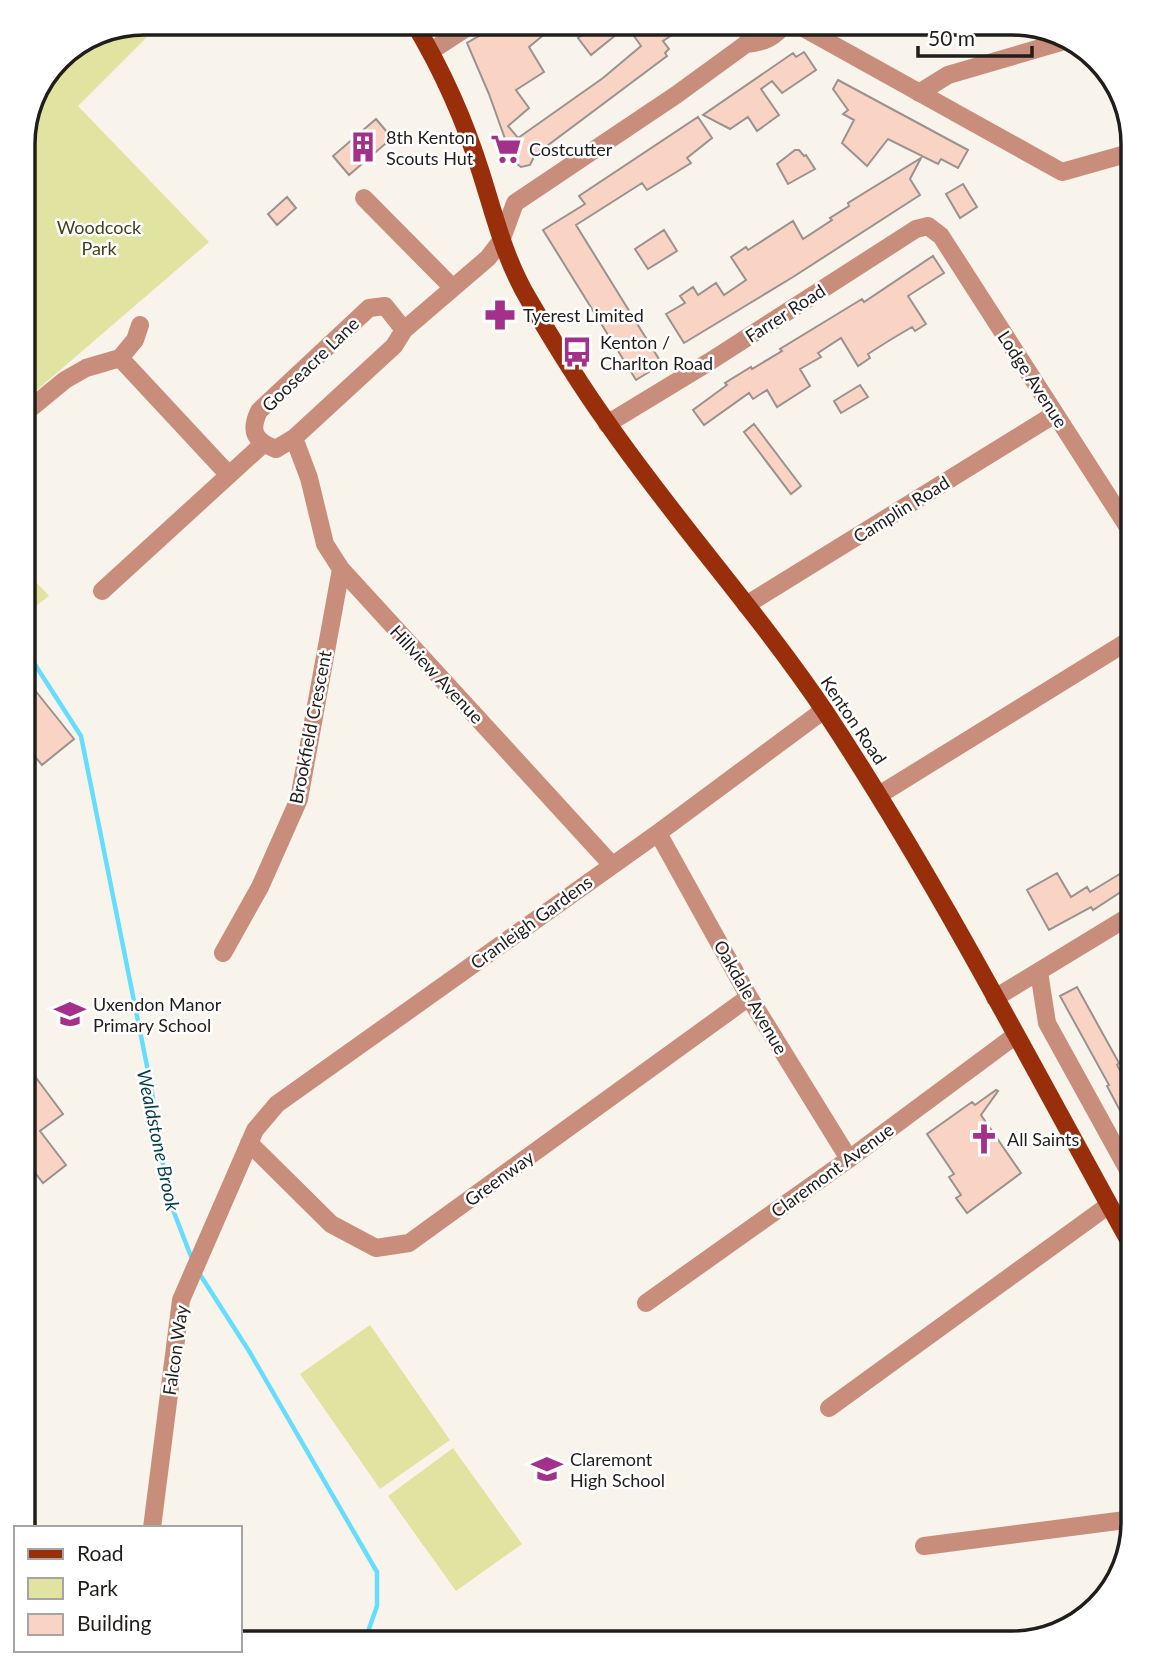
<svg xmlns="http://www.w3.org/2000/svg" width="1156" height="1666" viewBox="0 0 1156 1666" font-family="Lato,sans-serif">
	<rect width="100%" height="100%" fill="#f8f3eb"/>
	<path fill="#e1e4a0" d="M144 23H161L78 106 209 242 23 402V135L35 90 64 53Z
		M23 568 49 596 23 616Z
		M370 1325 450 1440 380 1489 300 1374Z
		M453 1448 522 1544 456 1591 388 1496Z"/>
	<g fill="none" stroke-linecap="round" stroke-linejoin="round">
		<path stroke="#67ddfe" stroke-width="4.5" d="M23 646 81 736 151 1086 168 1197 192 1259
			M199 1273 249 1351 377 1572V1606L364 1643"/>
	</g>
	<path fill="#f9d4c5" stroke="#9b928f" stroke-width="2" d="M501 23H558L529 47 544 72 516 90 529 108 508 126 518 138 603 78 641 46 627 26 591 55 578 38 598 23H690L663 41 669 49 665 53 667 56 535 155 530 165 521 167 513 161 489 94 467 43Z
		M804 52 816 70 782 93 772 81 761 89 779 115 757 131 748 117 730 129 703 115 793 53 796 57Z
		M838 80 968 150 958 168 941 159 938 164 888 139 867 166 842 143 854 120 843 114 848 110 833 89Z
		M698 117 712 138 687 158 691 163 647 190 642 183 576 225 662 364 636 380 543 230 585 204 579 196Z
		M376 119 392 138 349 175 333 156Z
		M795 150H799L804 156 806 155 815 169 788 184 777 164Z
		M921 158 910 179 920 195 793 277 684 343 666 314 685 303 680 296 693 287 698 295 716 283 724 295 746 280 731 257 746 247 748 250 793 221 803 239 832 220 830 218 849 206 848 203Z
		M963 184 977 207 960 218 946 194Z
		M287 197 296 208 277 225 268 214Z
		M664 230 677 251 648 269 635 249Z
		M933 256 944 273 908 296 926 324 915 331 912 327 890 340 868 354 870 358 858 366 841 338 818 353 821 357 800 369 810 386 777 407 767 390 753 399 749 393 704 425 693 410 727 385 725 383 751 367 752 369 782 351 780 349 862 299 864 302Z
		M860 385 868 397 841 413 834 401Z
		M754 424 801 486 791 494 744 432Z
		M34 689 74 739 42 765 23 742V698Z
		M1133 866V884L1093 910 1091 907 1049 930 1027 890 1057 873 1071 897 1087 887 1090 892Z
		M1077 987 1119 1063 1117 1065 1133 1094V1135L1107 1086 1109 1085 1060 996Z
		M34 1075 63 1114 40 1131 66 1165 43 1183 23 1157V1083Z
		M996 1090 998 1091 981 1115 1021 1173 967 1213 956 1198 961 1195 949 1177 954 1174 927 1134 972 1102 975 1105Z"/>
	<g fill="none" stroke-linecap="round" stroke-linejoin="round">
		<path stroke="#c98d7c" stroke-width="18" d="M797 23 805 29 1062 172 1133 152
			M746 44C764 42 775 38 785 23
			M431 51 474 23
			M919 93 948 75 1071 39
			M364 198 452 287
			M404 330 385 306 369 308 259 411C249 432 255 441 276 449L294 438 394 346 404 330 488 258 501 241 515 203 676 95 746 44 756 27 761 23
			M120 358 228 474
			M26 412 65 380 86 368 120 358 135 340 140 325
			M607 424 709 362 916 229 928 226 941 236 1133 535
			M294 438 309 478 325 544 341 569 612 865
			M102 591 263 444
			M746 605 1055 414
			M879 795 1133 638
			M658 833 749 997 849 1159
			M223 953 260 887 299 799 341 569
			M1039 972 1047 1023 1133 1179
			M995 998 1133 914
			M249 1143 331 1224 376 1248 409 1243 749 997
			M646 1303 849 1159 1016 1035
			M829 1408 1109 1205
			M152 1528 181 1300 255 1130 277 1104 658 833 824 710
			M924 1546 1133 1519"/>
		<path stroke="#992e0a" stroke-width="18" d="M414 23C442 70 465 121 481 173 495 217 505 260 529 300 553 341 578 382 606 421 675 521 758 612 826 713 939 884 1033 1068 1133 1248"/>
	</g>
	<defs>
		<g id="building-bare" transform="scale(2.415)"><path d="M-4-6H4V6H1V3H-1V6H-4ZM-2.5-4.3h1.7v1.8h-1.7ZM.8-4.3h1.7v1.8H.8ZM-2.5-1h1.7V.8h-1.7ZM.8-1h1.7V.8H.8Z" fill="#a3308a" stroke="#fff" stroke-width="2.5" paint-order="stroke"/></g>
		<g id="supermarket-bare" transform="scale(2.415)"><path d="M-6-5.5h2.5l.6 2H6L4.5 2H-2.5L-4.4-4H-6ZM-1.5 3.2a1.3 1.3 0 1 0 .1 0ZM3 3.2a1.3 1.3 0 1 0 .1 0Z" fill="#a3308a" stroke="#fff" stroke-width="2.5" paint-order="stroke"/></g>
		<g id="pharmacy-bare" transform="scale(2.415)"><path d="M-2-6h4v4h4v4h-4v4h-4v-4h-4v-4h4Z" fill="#a3308a" stroke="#fff" stroke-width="2.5" paint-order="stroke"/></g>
		<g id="bus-bare" transform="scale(2.415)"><path d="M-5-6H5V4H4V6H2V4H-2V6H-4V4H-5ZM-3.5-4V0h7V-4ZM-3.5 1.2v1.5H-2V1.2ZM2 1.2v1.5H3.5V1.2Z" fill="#a3308a" stroke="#fff" stroke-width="2.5" paint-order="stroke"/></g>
		<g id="school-bare" transform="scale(2.415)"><path d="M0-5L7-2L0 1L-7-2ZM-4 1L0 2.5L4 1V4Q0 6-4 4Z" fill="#a3308a" stroke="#fff" stroke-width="2.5" paint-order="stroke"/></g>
		<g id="church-bare" transform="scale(2.415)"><path d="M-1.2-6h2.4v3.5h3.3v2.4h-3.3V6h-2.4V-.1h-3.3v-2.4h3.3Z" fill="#a3308a" stroke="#fff" stroke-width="2.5" paint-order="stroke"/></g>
	</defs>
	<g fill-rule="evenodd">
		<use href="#building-bare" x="363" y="147"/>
		<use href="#supermarket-bare" x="506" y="149"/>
		<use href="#pharmacy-bare" x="500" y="315"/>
		<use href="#bus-bare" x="577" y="352"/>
		<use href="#school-bare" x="70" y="1014"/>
		<use href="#church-bare" x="984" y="1139"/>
		<use href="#school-bare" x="547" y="1469"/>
	</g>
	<g text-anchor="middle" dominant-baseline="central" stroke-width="5" stroke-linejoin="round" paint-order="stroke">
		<g font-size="18" fill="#201e1b" stroke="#fff" text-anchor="start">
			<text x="386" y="137">8th Kenton<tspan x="386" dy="21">Scouts Hut</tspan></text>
			<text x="529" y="149">Costcutter</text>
			<text x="523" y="315">Tyerest Limited</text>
			<text x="600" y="342">Kenton /<tspan x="600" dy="21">Charlton Road</tspan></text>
			<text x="93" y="1004">Uxendon Manor<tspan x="93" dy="21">Primary School</tspan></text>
			<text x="1007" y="1139">All Saints</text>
			<text x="570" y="1459">Claremont<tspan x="570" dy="21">High School</tspan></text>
		</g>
		<g font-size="18" fill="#41421b" stroke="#fff">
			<text x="99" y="227">Woodcock<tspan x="99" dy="21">Park</tspan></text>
		</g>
		<g font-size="18" fill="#201e1b" stroke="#fff">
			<text transform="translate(785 313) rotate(-33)">Farrer Road</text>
			<text transform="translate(310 364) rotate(-44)">Gooseacre Lane</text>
			<text transform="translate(1033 379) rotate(57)">Lodge Avenue</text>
			<text transform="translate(901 509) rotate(-32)">Camplin Road</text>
			<text transform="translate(437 674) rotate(47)">Hillview Avenue</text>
			<text transform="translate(854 720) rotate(56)">Kenton Road</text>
			<text transform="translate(310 727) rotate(-79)">Brookfield Crescent</text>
			<text transform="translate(531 922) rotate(-36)">Cranleigh Gardens</text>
			<text transform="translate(751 997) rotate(60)">Oakdale Avenue</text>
			<text transform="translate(832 1170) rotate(-36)">Claremont Avenue</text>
			<text transform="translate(499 1178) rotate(-36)">Greenway</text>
			<text transform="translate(175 1350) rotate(-82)">Falcon Way</text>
		</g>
		<g font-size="19" font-style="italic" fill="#063e4c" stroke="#fff">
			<text transform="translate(159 1140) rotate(78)">Wealdstone Brook</text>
		</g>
	</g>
	<path d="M0 0H1156V1666H0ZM144 35H1012A109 109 0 0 1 1121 144V1522A109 109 0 0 1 1012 1631H144A109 109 0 0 1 35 1522V144A109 109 0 0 1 144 35Z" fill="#fff" fill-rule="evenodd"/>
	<path fill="none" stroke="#201e1b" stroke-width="3.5" d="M144 35H1012A109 109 0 0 1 1121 144V1522A109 109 0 0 1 1012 1631H144A109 109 0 0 1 35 1522V144A109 109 0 0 1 144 35Z"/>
	<rect x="14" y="1526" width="228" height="126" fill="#ffffff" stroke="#a6a5a4" stroke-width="2"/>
	<rect x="28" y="1549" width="35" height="10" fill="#992e0a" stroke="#a6a5a4" stroke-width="2"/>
	<text x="77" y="1561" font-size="21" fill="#201e1b">Road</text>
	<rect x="28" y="1578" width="35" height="21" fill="#e1e4a0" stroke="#a6a5a4" stroke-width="2"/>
	<text x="77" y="1596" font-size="21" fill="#201e1b">Park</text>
	<rect x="28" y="1614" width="35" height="21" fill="#f9d4c5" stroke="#a6a5a4" stroke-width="2"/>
	<text x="77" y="1631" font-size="21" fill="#201e1b">Building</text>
	<path d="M918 46v10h114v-10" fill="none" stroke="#201e1b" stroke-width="3.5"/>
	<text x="928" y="46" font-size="21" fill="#201e1b" stroke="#ffffff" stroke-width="5" paint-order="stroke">50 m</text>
</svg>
